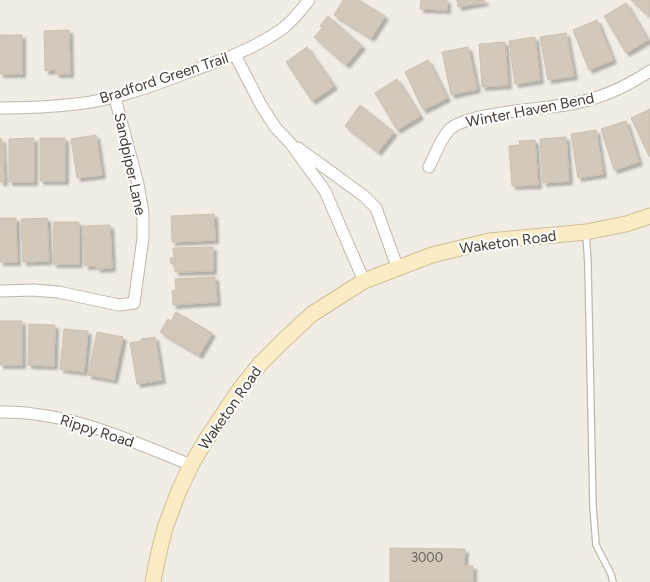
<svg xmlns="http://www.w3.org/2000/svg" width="650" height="582" viewBox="0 0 650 582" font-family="Figtree,sans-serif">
	<defs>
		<filter id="shadow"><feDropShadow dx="3.5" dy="3.5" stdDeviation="1" flood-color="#0004"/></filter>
	</defs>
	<rect width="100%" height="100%" fill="#f1ede5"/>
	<path fill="#d2c8bb" stroke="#ccc0af" filter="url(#shadow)" d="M343 0H359L385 16 371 38 334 15Z
		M421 0H447V10L420 9Z
		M457 0H484L485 2 458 7Z
		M631 0H650V17Z
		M626 3 648 40 626 53 604 16Z
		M328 16 362 46 346 65 314 37 322 28 320 26Z
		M597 20 613 60 589 70 573 30Z
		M69 30 70 74H56V70L45 71 44 31Z
		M566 33 574 76 548 80 540 37Z
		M0 35H22V74H0Z
		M535 37 540 80 515 84 509 41Z
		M505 42 508 85 482 87 479 44Z
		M307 47 334 86 312 101 286 62Z
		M468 47 477 89 451 95 442 52Z
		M428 60 447 98 423 110 405 72Z
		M397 79 420 116 397 130 375 93Z
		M360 105 394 132 378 152 345 126Z
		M650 109V156H649L631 118Z
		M626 121 639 162 614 170 601 129Z
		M596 130 603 174 578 178 571 134Z
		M96 135 102 175 77 178 71 139Z
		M566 137 569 181 543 183 540 139Z
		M34 138V182H9V139Z
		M40 138H65V181H40Z
		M0 139H2L4 182H0Z
		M535 140 538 185 512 186 509 146 520 145 519 141Z
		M214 214 215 240 172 242 171 216Z
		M0 218H16L17 262H0Z
		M47 218 49 261 23 262 21 219Z
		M54 222H79V264H53Z
		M110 225 112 268 97 269V266H85L83 226Z
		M213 247V271L175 272V264H171L170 258H174L173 248Z
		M215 277 217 302 173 305 172 291 176 290 175 279Z
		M176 312 212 333 199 355 160 332 168 319 171 321Z
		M0 321H22V365H0Z
		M29 324 55 325 54 366 28 365Z
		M64 329 88 331 84 372 60 369Z
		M97 332 123 337 114 380 88 375Z
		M155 337 162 380 137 384 130 343 141 341V339Z
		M390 548 465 549 464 566H473V582H390Z"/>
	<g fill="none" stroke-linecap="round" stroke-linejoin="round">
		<g stroke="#bfb7ab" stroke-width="8">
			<path id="lane" d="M586 232 588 265 593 506 596 545 611 574 613 582"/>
		</g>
		<g stroke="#bfb7ab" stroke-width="13">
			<path id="street" d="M235 55 261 105 275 127 291 144 325 191 364 281
				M0 108C25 108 51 107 76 104 115 100 152 86 189 72 222 60 254 49 282 29 293 21 301 10 309 0
				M298 148 364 196 376 208 398 269
				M429 167C435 155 440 140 449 130 466 112 545 109 571 104 599 99 626 87 650 71
				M0 291 33 290 58 292 119 305 134 303 143 238V213L138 184 115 98
				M0 412C68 411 129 440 191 465"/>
		</g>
		<g stroke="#cebe97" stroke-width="17">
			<path id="secondary" d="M153 582 158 556 165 528 178 493 191 465 206 440 240 389 260 364 284 340 312 314 364 281 432 255 489 241 586 232 626 224 650 216"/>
		</g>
		<use href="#lane" stroke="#fff" stroke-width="5.5"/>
		<use href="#street" stroke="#fff" stroke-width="11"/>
		<use href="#secondary" stroke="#fbecc5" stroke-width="15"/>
	</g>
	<g text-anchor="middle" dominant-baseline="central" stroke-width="4" stroke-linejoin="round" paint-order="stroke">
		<g font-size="13" fill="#676056">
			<text x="427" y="557">3000</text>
		</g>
		<g font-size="15" fill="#433d35" stroke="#fff">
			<text transform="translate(164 78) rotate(-18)">Bradford Green Trail</text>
			<text transform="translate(530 110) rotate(-11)">Winter Haven Bend</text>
			<text transform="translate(130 164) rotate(78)">Sandpiper Lane</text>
			<text transform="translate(508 242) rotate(-8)">Waketon Road</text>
			<text transform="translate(230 408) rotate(-55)">Waketon Road</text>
			<text transform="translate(97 431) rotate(18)">Rippy Road</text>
		</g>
	</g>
</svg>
